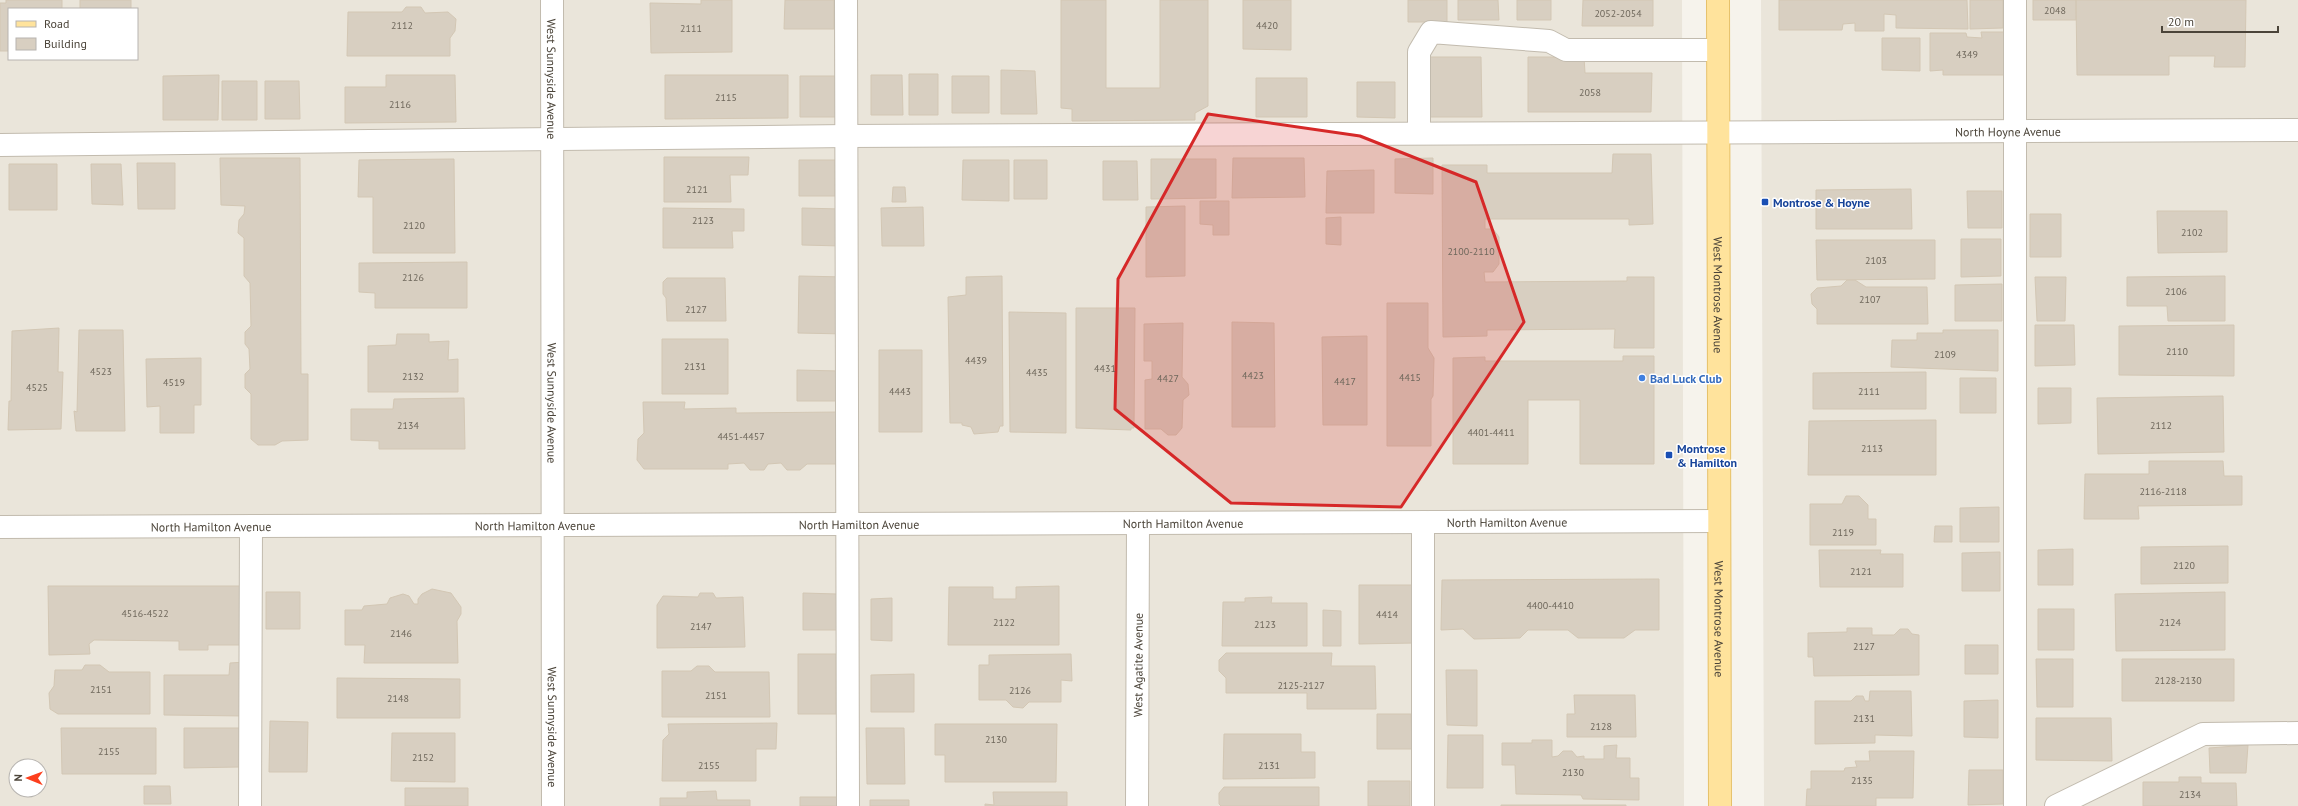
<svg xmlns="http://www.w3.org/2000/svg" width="2298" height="806" viewBox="0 0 2298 806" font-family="'PT Sans',sans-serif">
	<rect width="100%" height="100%" fill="#f6f3ec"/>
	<path fill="#eae5da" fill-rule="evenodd" d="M0 0H1682L1684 806H0ZM9 9H137V59H9ZM16 766H40V790H16Z
		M1761 0H2298V806H1764Z"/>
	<path fill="#d8cfc1" stroke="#d3c7b4" d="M6 0H62V9H9V51H0V3H6Z
		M80 0H131V9H80Z
		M701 0H732V52L651 53 650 3 701 4Z
		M785 0H834V29H784Z
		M1061 0H1106V88H1160V0H1208V106L1195 113V120L1072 121V109L1061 108Z
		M1243 0H1291V50L1243 49Z
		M1408 0H1447V22H1408Z
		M1458 0H1498L1499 20H1458Z
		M1517 0H1551V20H1517Z
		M1583 0H1653V26H1582Z
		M1779 0H1967L1968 29 1896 28V15L1884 14V31H1855V23L1843 24 1842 30H1779Z
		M1970 0H2003V28L1970 29Z
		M2033 0H2076V20H2033Z
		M2076 0H2246L2245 67H2214L2215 56H2169V75H2077Z
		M406 7H421L425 13 448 12 456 19 455 31 450 38V56H347L348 12H402Z
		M1981 32H2004V75H1943V70L1930 71V33H1966L1967 37 1982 38Z
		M1882 38H1920V71L1882 70Z
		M1430 57H1481L1482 117H1430Z
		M1528 57H1584L1585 73H1652L1651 112H1528Z
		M1001 70 1035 71 1037 114H1001Z
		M909 74H938V115H909Z
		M219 75 218 120H163V76Z
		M386 75H455L456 122 345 123V87H386Z
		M665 75H788V118L665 119Z
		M871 75H902L903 115H871Z
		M800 76H839V117H800Z
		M952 76H989V113H952Z
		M1256 78H1307V117H1256Z
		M222 81H257V120H222Z
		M265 81H299L300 119H265Z
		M1357 82H1395V118L1357 117Z
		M1613 154H1651L1653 224 1629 225V219H1485V229H1493L1499 237V264L1493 272H1484L1485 282 1627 281V277H1654V348H1614L1615 329 1487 330V336L1443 337 1442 165H1487V173H1612Z
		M664 157H749L748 175H730L731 202H664Z
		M220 158H300L301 374H308V440L282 441 275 445H258L251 439V394L245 388V374L250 369 249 349 245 344V332L251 326 250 283 244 276V238L238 233 239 220 244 214 245 206 221 205Z
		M1233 158H1304L1305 197 1232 198Z
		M1433 158V194L1395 193V159Z
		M454 159 455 253H373V197H358L359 160Z
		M1151 159H1216V198L1151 199Z
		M799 160H835V196H799Z
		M963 160H1009V201L962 200Z
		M1014 160H1047V199H1014Z
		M1103 161H1137L1138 200H1103Z
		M137 163H175V209H138Z
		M9 164H57V210H9Z
		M91 164H121L123 205 92 204Z
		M1374 170V213H1326L1327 171Z
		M893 187H905L906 202H892Z
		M1911 189 1912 229H1816V190Z
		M1967 191H2002V228H1968Z
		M1200 201H1229V235H1213V225L1200 224Z
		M1185 206V276L1146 277V207Z
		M923 207 924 246H882L881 208Z
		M663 208 744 209V231H732L733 248H663Z
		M802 208 841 209V246L802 245Z
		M2157 211H2227V252L2158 253Z
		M2030 214H2061V257H2030Z
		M1341 217V245L1326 244V218Z
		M1961 239H2001V276L1961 277Z
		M1816 240H1935V279L1817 280Z
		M467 262V308H375V293L359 292V263Z
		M799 276 846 277V334L798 333Z
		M1002 276 1003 426H1000L998 432 974 434 971 427 962 425V423H950L948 297 966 295V277Z
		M2225 276V321H2168L2167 306H2127V277Z
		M2035 277H2066L2065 321H2037Z
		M667 278H725L726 321H667L666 298 663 294V282Z
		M1847 280H1855L1866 287H1927L1928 324H1817V309L1812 304 1811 294 1817 288 1841 286Z
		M2002 284V321H1955V285Z
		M1387 303H1428V348L1434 358 1433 396 1431 399V446H1387Z
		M1076 308H1135L1134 428H1131V430L1076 428Z
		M1009 312 1066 313V433L1010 432Z
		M1232 322 1274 323 1275 427H1232Z
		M1183 323 1182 377 1188 384 1189 395 1183 400 1182 428 1176 435H1168L1161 429H1145V380L1152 379V361H1144V324Z
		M2035 325H2074L2075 365 2035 366Z
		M2234 325V376L2119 375V326Z
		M59 328 58 372H63L61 429 8 430 9 401H11L12 331Z
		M79 330H123L125 431H76L74 411 77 412Z
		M1943 330H1998V371L1891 367 1892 340H1917V333H1943Z
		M397 334H429V342L449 341 448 360 458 359V392H368V346L396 345Z
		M1367 336V425H1323L1322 337Z
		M662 339H728V394H662Z
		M879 350H922V432H879Z
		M1623 356H1654V464H1580V400H1528V464H1453V358L1485 357V361H1623Z
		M201 358V405H194V433H160V406L147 407 146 359Z
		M797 370 839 371V401H797Z
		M1926 372V409H1813V373Z
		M1960 378H1996V413H1960Z
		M2038 388H2071V423L2038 424Z
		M2223 396 2224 452 2098 454 2097 398Z
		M464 398 465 449H379V441L351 440V409H393L394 399Z
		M643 402H685L684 409 736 408V413L840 412V464H807L800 470H787L781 463 768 464 764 470H750L744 463 728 464V469H644L637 460 638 439 644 433Z
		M1936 420V475H1808L1809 421Z
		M2149 461H2223L2224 476H2242V505L2138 506 2139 519H2084L2085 474H2149Z
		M1846 496H1859L1868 505V519H1876V545H1810V504H1842Z
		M1999 507V542H1960V508Z
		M1935 526H1952V542H1934Z
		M2228 546V583L2141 584V547Z
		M2073 549V585H2038V550Z
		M1819 550H1881L1880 554H1903V587H1820Z
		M2000 552V591H1962V553Z
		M1659 579V630H1635L1624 638H1578L1568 630H1528L1520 638 1474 639 1463 629 1441 630 1442 580Z
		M1359 585H1414L1415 643 1359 644Z
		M48 586H241V645H208V650H179V641L94 640 89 644 90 654 49 655Z
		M1059 586V645H948L949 587H993V599H1016V587Z
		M432 589 451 593 461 607V614L457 621 458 663H364L365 645H345V610H362L364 606 387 604 390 598 403 594 409 596 414 604H418V599L422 594Z
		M266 592H300V629H266Z
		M2225 592V650L2116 651 2115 594Z
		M700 593H713L716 598 743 597 745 647 657 648V605L663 596 698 597Z
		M803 593 837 594V630H803Z
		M1272 597 1271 603H1307V646H1222L1223 602H1245V598Z
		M892 598V641L871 640V599Z
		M2038 609H2074V650H2038Z
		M1323 610 1341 611V646H1323Z
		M1847 628H1872V635H1894L1900 629H1908L1912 634 1919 635V675L1814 676 1813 657H1808V633L1847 632Z
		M1965 645H1998V674H1965Z
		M1226 653H1332L1331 666H1375L1376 709H1307V693H1226V678L1219 671V660Z
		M798 654H836V714H798Z
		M1071 654 1072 681 1061 680V702H1029L1023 708 1013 707 1006 700H979V665H989V655Z
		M2036 659H2073V707H2037Z
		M2122 659H2234V701H2122Z
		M245 662V716L164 715V675H229L230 663Z
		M85 665H100L109 672H150V714H58L50 709 49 693 54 686 55 670H82Z
		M697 666H709L715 672H769L770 717H662V671H691Z
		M1446 670H1477V726L1447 725Z
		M914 674V712H871V675Z
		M337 678 460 679V718H337Z
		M1870 691H1911L1912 736 1875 735V743L1815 744V701H1851L1856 696H1863L1865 701H1869Z
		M1574 695H1635L1636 737H1567V714H1575Z
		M1998 700V738L1964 737V701Z
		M1377 714H1411L1412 749H1377Z
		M2036 718H2111L2112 761 2036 760Z
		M270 721 308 722 307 772H269Z
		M777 723 776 749H756V781H662L663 740 669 734 668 724Z
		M935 724H1057L1056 782H945V755H935Z
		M61 728H156V774H62Z
		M184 728H240L239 767 184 768Z
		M866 728H904L905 784H867Z
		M392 733H455V782L391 781Z
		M1224 734H1301V752H1315V778L1223 779Z
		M1448 735H1483V788H1447Z
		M1532 740H1552V757L1558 756 1563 751H1572L1577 757 1584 756V759H1604V746L1617 745 1616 758H1630V778H1639V800L1583 799 1581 795 1516 794 1515 765H1502V743H1532Z
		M2248 745 2246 773H2210L2209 748Z
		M1869 751H1914L1913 798H1876V806H1806L1807 789H1811V771H1844L1845 768 1857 767 1855 761H1870Z
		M1969 770H2003V804L1968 805Z
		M2179 777H2201V783H2236L2237 806H2143V782H2179Z
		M1368 781H1410V806H1368Z
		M144 786H170L171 804H144Z
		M1224 787H1319V806H1221L1219 804V793Z
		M405 788H468V806H405Z
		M716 791 717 800H750V806H660V798H687V792Z
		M993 792H1067V806H985V804L994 805Z
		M800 797H840V806H800Z
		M870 800H909V806H870Z
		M1501 805H1626V806H1501Z"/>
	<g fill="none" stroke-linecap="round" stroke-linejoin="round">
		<g stroke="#c2bbae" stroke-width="24">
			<g id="minor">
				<path id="s1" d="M552 0 553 806"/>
				<path d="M846 0 848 806"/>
				<path d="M2015 0V806"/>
				<path d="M1419 133V52L1431 32 1549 41 1566 50H1718"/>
				<path id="s2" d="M0 145 847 136 2298 130"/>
				<path id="s3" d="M0 527 1719 521"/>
				<path d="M250 806 251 527"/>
				<path id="s4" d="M1137 806 1138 523"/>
				<path d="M1423 806V522"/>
				<path d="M2056 806 2203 734 2298 733"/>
			</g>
		</g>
		<g stroke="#e6c16a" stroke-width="24">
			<g id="major">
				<path id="s5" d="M1718 0 1720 806"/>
			</g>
		</g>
		<use href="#minor" stroke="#fff" stroke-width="22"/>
		<use href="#major" stroke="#ffe39c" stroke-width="22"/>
	</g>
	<path fill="#d62828" fill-opacity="0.2" stroke="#d62828" stroke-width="3" stroke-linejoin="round" d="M1208 114 1360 136 1476 182 1524 322 1401 507 1231 503 1115 409 1118 279Z"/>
	<g fill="#1a4fb4" stroke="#fff" stroke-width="1.5">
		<rect x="1761" y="198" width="8" height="8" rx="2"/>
		<rect x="1665" y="451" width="8" height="8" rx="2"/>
	</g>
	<circle fill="#3f7fe0" stroke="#fff" stroke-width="1.5" cx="1642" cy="378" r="4"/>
	<g text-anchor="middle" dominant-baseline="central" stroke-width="3" stroke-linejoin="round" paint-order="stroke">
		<g font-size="10" fill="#6e675b">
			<text x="2055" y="10">2048</text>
			<text x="1618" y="13">2052-2054</text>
			<text x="402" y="25">2112</text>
			<text x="1267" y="25">4420</text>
			<text x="691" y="28">2111</text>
			<text x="1967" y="54">4349</text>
			<text x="1590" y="92">2058</text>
			<text x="726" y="97">2115</text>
			<text x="400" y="104">2116</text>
			<text x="697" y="189">2121</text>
			<text x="703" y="220">2123</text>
			<text x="414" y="225">2120</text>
			<text x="2192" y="232">2102</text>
			<text x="1471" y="251">2100-2110</text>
			<text x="1876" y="260">2103</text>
			<text x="413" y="277">2126</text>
			<text x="2176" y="291">2106</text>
			<text x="1870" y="299">2107</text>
			<text x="696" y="309">2127</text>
			<text x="2177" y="351">2110</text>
			<text x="1945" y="354">2109</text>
			<text x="976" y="360">4439</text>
			<text x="695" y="366">2131</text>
			<text x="1105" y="368">4431</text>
			<text x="101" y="371">4523</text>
			<text x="1037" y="372">4435</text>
			<text x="1253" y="375">4423</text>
			<text x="413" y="376">2132</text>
			<text x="1410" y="377">4415</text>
			<text x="1168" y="378">4427</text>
			<text x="1345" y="381">4417</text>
			<text x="174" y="382">4519</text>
			<text x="37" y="387">4525</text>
			<text x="900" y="391">4443</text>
			<text x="1869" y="391">2111</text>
			<text x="408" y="425">2134</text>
			<text x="2161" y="425">2112</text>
			<text x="1491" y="432">4401-4411</text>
			<text x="741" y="436">4451-4457</text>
			<text x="1872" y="448">2113</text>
			<text x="2163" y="491">2116-2118</text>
			<text x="1843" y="532">2119</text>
			<text x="2184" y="565">2120</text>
			<text x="1861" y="571">2121</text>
			<text x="1550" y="605">4400-4410</text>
			<text x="145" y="613">4516-4522</text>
			<text x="1387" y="614">4414</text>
			<text x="1004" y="622">2122</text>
			<text x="2170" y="622">2124</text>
			<text x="1265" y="624">2123</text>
			<text x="701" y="626">2147</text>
			<text x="401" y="633">2146</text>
			<text x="1864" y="646">2127</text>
			<text x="2178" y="680">2128-2130</text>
			<text x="1301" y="685">2125-2127</text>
			<text x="101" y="689">2151</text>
			<text x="1020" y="690">2126</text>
			<text x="716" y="695">2151</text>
			<text x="398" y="698">2148</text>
			<text x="1864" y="718">2131</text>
			<text x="1601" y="726">2128</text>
			<text x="996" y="739">2130</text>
			<text x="109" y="751">2155</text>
			<text x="423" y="757">2152</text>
			<text x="709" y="765">2155</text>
			<text x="1269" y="765">2131</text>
			<text x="1573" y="772">2130</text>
			<text x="1862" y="780">2135</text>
			<text x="2190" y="794">2134</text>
		</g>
		<g font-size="12" fill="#4b4439" stroke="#fff">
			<text stroke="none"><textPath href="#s1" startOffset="79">West Sunnyside Avenue</textPath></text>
			<text stroke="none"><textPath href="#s2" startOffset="2008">North Hoyne Avenue</textPath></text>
			<text stroke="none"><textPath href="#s5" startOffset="295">West Montrose Avenue</textPath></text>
			<text stroke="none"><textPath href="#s1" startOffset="403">West Sunnyside Avenue</textPath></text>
			<text stroke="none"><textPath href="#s3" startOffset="1507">North Hamilton Avenue</textPath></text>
			<text stroke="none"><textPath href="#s3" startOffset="1183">North Hamilton Avenue</textPath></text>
			<text stroke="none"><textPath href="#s3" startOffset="859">North Hamilton Avenue</textPath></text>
			<text stroke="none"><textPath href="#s3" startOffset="535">North Hamilton Avenue</textPath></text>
			<text stroke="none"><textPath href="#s3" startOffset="211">North Hamilton Avenue</textPath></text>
			<text stroke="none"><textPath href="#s5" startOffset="619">West Montrose Avenue</textPath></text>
			<text stroke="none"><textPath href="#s4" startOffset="141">West Agatite Avenue</textPath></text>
			<text stroke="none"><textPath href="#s1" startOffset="727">West Sunnyside Avenue</textPath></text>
		</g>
		<g font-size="12" font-weight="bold" fill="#164399" stroke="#fff" text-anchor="start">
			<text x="1773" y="202">Montrose &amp; Hoyne</text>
			<text x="1677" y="448">Montrose<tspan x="1677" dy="14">&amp; Hamilton</tspan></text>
		</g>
		<g font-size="12" font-weight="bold" fill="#366cbe" stroke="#fff" text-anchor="start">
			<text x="1650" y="378">Bad Luck Club</text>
		</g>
	</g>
	<rect x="8" y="8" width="130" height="52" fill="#ffffff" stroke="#b7b4b0"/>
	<rect x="16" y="21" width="20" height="6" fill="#ffe39c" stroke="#b7b4b0"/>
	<text x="44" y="28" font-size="12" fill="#4b4439">Road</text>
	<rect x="16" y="38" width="20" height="12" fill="#d8cfc1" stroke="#b7b4b0"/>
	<text x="44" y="48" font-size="12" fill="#4b4439">Building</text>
	<g transform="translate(28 778) rotate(271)"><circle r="19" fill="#ffffff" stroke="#b7b4b0"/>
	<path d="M0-3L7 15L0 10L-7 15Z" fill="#fc3f1d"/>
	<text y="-6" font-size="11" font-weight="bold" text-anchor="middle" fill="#4b4439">N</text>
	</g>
	<path d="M2162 26v6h116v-6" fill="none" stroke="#4b4439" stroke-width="2"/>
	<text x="2168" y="26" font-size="12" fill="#4b4439" stroke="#ffffff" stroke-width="3" paint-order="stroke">20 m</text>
</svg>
